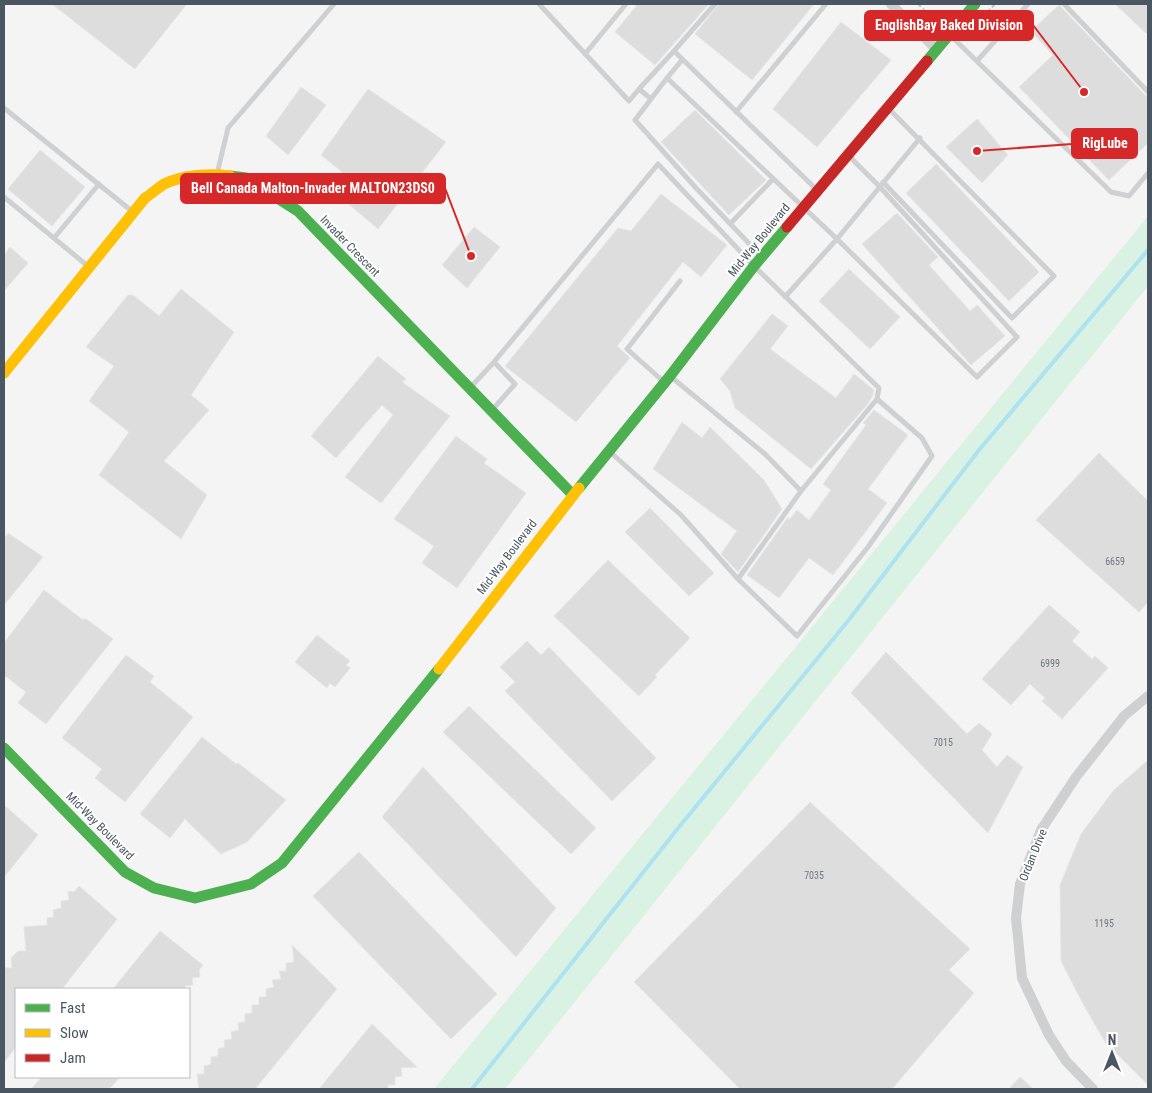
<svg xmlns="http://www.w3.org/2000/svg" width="1152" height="1093" viewBox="0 0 1152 1093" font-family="'Roboto Condensed',sans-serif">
	<rect width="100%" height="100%" fill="#f4f4f4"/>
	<path fill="#d9f2e3" d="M1148 216V286L505 1089H434Z"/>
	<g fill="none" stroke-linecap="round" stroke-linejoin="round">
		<path stroke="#aee2f0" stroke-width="4" d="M472 1089 679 827 848 621 979 450 1148 250"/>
	</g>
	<path fill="#ddddde" stroke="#e5e6e7" d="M52 4H187L135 69Z
		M638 4H709L655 65 615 32Z
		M719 4H814L752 80 695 34Z
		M1060 4 1061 7 1145 95 1148 96V143L1109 180 1019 87 1053 55 1031 31Z
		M1115 4H1148V35Z
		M841 22 891 60 817 147 773 109Z
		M301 87 326 105 288 155 266 136Z
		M368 89 446 142 378 229 330 188 342 172 321 155Z
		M695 110 766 180 729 215 661 142Z
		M977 119 1008 155 982 183 946 147Z
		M40 150 85 187 52 226 8 189Z
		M936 164 1039 272 1009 301 906 193Z
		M661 194 727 245 701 277 683 262 617 346 630 358 576 422 505 366 618 228 631 231Z
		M897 213 938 257 929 265 970 311 977 305 1005 336 971 365 862 244Z
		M474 227 500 247 467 288 442 265Z
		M10 247 28 263 4 291V255Z
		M849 269 900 317 870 349 819 301Z
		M181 289 234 332 191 395 209 410 164 461 207 495 181 539 99 475 129 432 89 401 114 366 86 347 128 295H133L159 316Z
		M772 314 788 326 770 349 836 398 854 374 874 390 873 395 867 405 811 469 735 408 730 391 720 379Z
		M378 356 406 379 402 382 450 416 381 503 345 477 393 415 382 405 336 458 311 436Z
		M874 410 908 435 868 489 887 503 833 575 809 558 779 598 747 575 788 517 789 520 797 510 809 520 831 490 823 484 866 425 863 423Z
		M682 422 702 438 710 427 764 480 782 509 738 572 721 554 737 531 653 469Z
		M456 436 487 459 484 463 526 493 457 588 422 563 434 546 394 519Z
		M1099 453 1148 501V602L1139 612 1036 520Z
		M650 508 714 573 689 596 625 532Z
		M8 533 43 557 4 605V539Z
		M608 560 690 638 655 675 657 677 639 696 554 616Z
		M44 590 83 620 85 618 113 639 46 724 18 703 26 692 4 675V643Z
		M1049 605 1080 632 1072 641 1092 659 1095 656 1108 668 1062 719 1042 701 1045 698 1030 684 1011 705 982 679Z
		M317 635 350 661 346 665 350 668 335 687 330 683 327 688 295 662Z
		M527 641 541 655 549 647 656 758 612 801 505 691 515 682 500 667Z
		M886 652 967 734 979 723 992 734 982 750 997 767 1007 755 1023 767 988 833 851 693Z
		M126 655 154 676 150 682 193 717 125 802 95 778 102 769 62 738Z
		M469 706 596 828 571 854 443 732Z
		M202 737 236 764 238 763 286 800 247 842 221 854 185 819 170 838 140 814Z
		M1148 760V1085L1105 1042 1082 1002 1061 961 1060 885 1081 834 1113 791Z
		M423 767 556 908 516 957 382 817Z
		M810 802 970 949 949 970 974 993 892 1089H740L634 982Z
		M4 805 38 835 4 877Z
		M359 852 497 994 451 1039 313 896Z
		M79 886 117 919 62 989H16V1047L4 1062V968H12L11 958 18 951H26L24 927 47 925V918L54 917 53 910 61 908V901L69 900 68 891 74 892Z
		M160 931 203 965 199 970 200 977 192 978 193 985 185 986V989H113Z
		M292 945 337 989 255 1089H199L197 1074H204V1066L211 1064V1057L218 1056V1049L225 1047 224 1040 232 1039 231 1032 239 1030 238 1023 245 1022V1014L252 1013V1005H259V997H266V989L274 987 272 980 281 979 279 971H286V963L294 962Z
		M372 1024 417 1067 401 1068 402 1076 395 1077V1085H388V1089H319Z
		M42 1077H120L110 1088 105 1089H31Z
		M1020 1077 1033 1089H1009Z"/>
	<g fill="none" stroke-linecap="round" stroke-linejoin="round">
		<path stroke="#bcc7c4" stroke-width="2" stroke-dasharray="4 2.5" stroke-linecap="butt" d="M918 4 930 16 944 23
			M974 26 995 4"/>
		<path stroke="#ced0d2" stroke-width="5" d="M539 4 629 101 639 89
			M715 4 674 51 817 190
			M1064 4 1148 92
			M951 36 1111 192 1129 196 1148 173
			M585 54 626 4
			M977 61 1028 4
			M667 78 682 60
			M651 99 639 89 674 51
			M4 108 133 212
			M736 112 826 4
			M217 174 228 128 334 4
			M883 182 1012 318 1054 276 889 109
			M4 197 89 267
			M730 224 773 179
			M54 238 99 184
			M761 256 696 188 635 120 667 78 837 239 977 377 1017 337 879 186 848 155
			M785 297 837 239 920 138
			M494 362 658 164 754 266 879 388 877 399
			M664 382 627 349 680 281
			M470 388 494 362 515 384 493 409
			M610 452 681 515 738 579 801 491 765 454 670 376
			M738 579 797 636 868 547 932 456 922 438 877 399 801 491"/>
		<path stroke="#ced0d2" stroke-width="10" d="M891 4 936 49
			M1093 1089 1066 1061 1049 1035 1022 978 1016 918 1020 884 1041 830 1076 777 1124 716 1148 696"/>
		<path stroke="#4caf50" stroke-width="11" d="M927 61 975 4
			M230 176 246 178 298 211 573 495
			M579 488 670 376 754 266 787 227
			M4 748 125 872 154 888 195 898 251 884 282 863 439 669"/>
		<path stroke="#ffc107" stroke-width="11" d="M4 373 145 198C151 194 158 188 164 184 183 175 210 173 230 176
			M439 669 579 488"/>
		<path stroke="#c62828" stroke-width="11" d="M787 227 927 61"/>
	</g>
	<g text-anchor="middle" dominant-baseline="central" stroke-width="4" stroke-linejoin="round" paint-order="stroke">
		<g font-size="10" fill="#707881">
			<text x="1115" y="561">6659</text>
			<text x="1050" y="663">6999</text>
			<text x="943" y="742">7015</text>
			<text x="814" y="875">7035</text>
			<text x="1104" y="923">1195</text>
		</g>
		<g font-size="12" fill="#4a5661" stroke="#fff">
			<text transform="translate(759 240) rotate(-51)">Mid-Way Boulevard</text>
			<text transform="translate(350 246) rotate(46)">Invader Crescent</text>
			<text transform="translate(507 557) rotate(-53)">Mid-Way Boulevard</text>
			<text transform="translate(100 826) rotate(45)">Mid-Way Boulevard</text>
			<text transform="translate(1033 855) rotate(-68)">Ordan Drive</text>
		</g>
	</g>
	<path fill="none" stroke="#d62828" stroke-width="2" d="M1084 92L1033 25M977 151L1072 144M471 256L445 188"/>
	<g fill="#d62828" stroke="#fff" stroke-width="2">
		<circle cx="1084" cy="92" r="5"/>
		<circle cx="977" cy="151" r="5"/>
		<circle cx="471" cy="256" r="5"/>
	</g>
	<g fill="#d62828" stroke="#d62828" stroke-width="2">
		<rect x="865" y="11" width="168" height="29" rx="5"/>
		<rect x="1072" y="129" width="65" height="29" rx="5"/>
		<rect x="181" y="174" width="264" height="29" rx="5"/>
	</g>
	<g font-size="14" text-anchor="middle" font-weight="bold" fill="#fff">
		<text x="949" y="30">EnglishBay Baked Division</text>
		<text x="1105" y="148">RigLube</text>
		<text x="313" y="193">Bell Canada Malton-Invader MALTON23DS0</text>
	</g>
	<rect width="1152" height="1093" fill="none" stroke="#4a5661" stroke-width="10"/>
	<rect x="15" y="988" width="175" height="90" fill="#ffffff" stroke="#b7bbc0"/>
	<rect x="25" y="1004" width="25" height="8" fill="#4caf50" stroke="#b7bbc0"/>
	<text x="60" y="1013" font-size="15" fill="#4a5661">Fast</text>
	<rect x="25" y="1029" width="25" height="8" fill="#ffc107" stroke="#b7bbc0"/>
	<text x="60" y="1038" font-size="15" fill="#4a5661">Slow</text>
	<rect x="25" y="1054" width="25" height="8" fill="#c62828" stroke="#b7bbc0"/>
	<text x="60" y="1063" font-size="15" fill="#4a5661">Jam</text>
	<g transform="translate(1112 1053)" stroke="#ffffff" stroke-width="4" paint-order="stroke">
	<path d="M0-4L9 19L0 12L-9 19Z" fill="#4a5661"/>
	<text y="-8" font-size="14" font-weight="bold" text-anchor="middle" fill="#4a5661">N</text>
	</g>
</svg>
